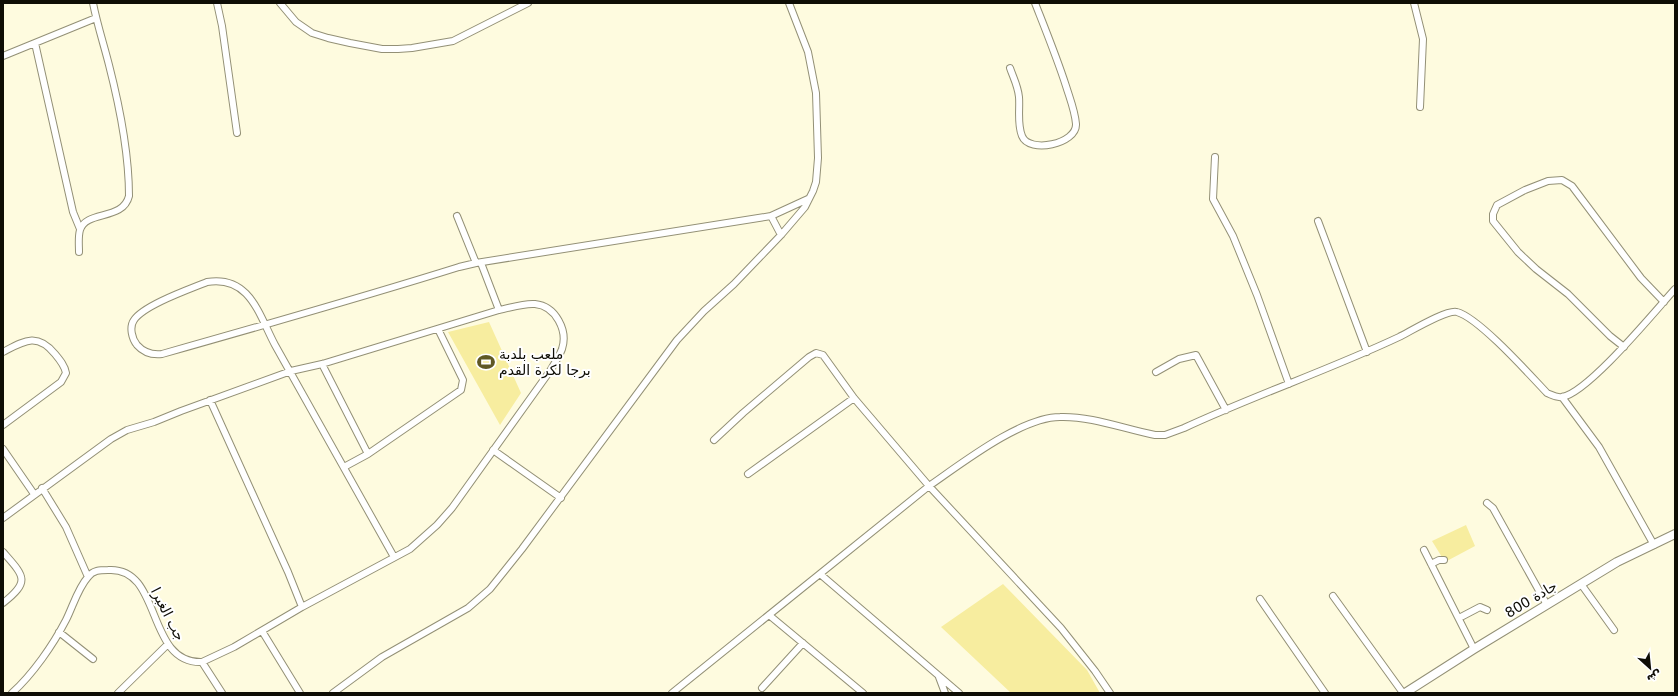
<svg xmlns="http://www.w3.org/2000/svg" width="1678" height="696" viewBox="0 0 1678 696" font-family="'DejaVu Sans',Cairo,sans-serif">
	<rect width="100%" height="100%" fill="#fefbdf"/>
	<path fill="#f7ed9f" d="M489 322 521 393 500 425 448 332Z
		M1466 525 1475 546 1445 562 1432 541Z
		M1003 584 1087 670 1100 693H1011L941 627Z"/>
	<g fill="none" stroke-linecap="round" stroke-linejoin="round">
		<g stroke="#939076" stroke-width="8">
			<path id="street" d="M217 3 222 26 237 133
				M280 3 296 22 312 33 328 38 350 43 382 49H398L412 48 453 41 528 3
				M1414 3 1423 39 1420 107
				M35 43 73 212 80 229
				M3 56 96 18
				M1010 68C1013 77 1018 86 1019 97 1020 109 1017 124 1022 136 1029 154 1077 144 1076 124 1075 111 1070 99 1066 86 1057 58 1046 31 1035 3
				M1215 157 1213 199 1233 236 1257 295 1289 384
				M457 216 476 263
				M771 216 781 235
				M1318 221 1367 352
				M79 252C79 245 78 237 80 230 86 210 123 221 129 196 129 152 120 108 109 65 104 45 97 24 93 3
				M481 263 499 310
				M1624 347 1610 336 1568 294 1536 269 1518 252 1493 221V214L1497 205 1525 190 1548 181 1562 180 1572 186 1641 278 1664 302
				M3 352C24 341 37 332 55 354 60 360 65 366 66 373L61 382 3 425
				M322 364 368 454
				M1156 372 1179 359 1196 355 1226 410
				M1562 397 1599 447 1654 545
				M210 400 288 572 302 607
				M714 440 743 413 809 357 816 353 823 355 854 398 929 486 1061 628 1095 671 1110 693
				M3 449 34 494
				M493 450 561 498
				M344 467 368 454 461 390 463 380 438 329
				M748 474 854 398
				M42 488 66 527 88 577
				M1487 503 1493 508 1547 605
				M3 518 111 439 127 430 154 422 181 411 291 371 322 364 499 310C510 308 523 303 535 304 556 306 568 331 562 349 559 357 554 364 550 371L452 508 437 525 410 549 302 607 234 647 202 662C145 664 163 566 108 570 100 570 93 570 88 577 78 588 73 606 66 620 53 645 33 674 12 693
				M1424 550 1474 649
				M3 552C24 576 31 581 3 603
				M394 557 275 345C259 315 250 275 207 282 190 289 144 305 134 320 129 327 132 339 137 345 144 353 153 355 162 354 261 326 360 298 459 267L476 263 771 216 808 199
				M1431 564 1439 560H1444
				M820 574 959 693
				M1581 584 1614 630
				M1333 596 1403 693
				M1260 599 1325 693
				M769 615 863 693
				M1459 618 1480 607 1487 610
				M262 631 300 693
				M59 632 93 659
				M202 662 222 693
				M939 677 945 693
				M762 688 803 643
				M118 693 168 644
				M333 693 382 657 468 608 490 589 522 549 677 340 704 311 734 284 781 235 805 207 813 191 816 182 818 158 816 93 808 52 789 3
				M672 693 929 486C961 464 1021 417 1060 417 1092 416 1124 429 1155 435H1165L1184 428C1255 395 1329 370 1399 337 1411 331 1447 309 1457 312 1479 318 1529 374 1547 393 1552 395 1556 398 1562 397 1588 393 1655 311 1675 289"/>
		</g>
		<g stroke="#939076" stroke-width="10">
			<path id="secondary" d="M1405 693 1474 649 1617 562 1675 534"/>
		</g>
		<use href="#street" stroke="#fff" stroke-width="6"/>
		<use href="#secondary" stroke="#fff" stroke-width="8"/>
	</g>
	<defs>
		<g id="stadium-bare" transform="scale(1.38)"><path d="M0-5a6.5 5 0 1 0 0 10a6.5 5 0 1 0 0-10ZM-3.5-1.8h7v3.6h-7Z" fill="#5f5824" stroke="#fff" stroke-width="2.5" paint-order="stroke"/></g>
	</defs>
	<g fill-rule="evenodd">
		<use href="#stadium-bare" x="486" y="362"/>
	</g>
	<g text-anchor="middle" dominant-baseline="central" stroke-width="4" stroke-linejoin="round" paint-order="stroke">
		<g font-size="14" fill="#0e0d05" stroke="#fff" text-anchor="start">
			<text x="499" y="354">ملعب بلدبة<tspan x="499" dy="16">برجا لكرة القدم</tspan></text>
		</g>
		<g font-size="14" fill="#0e0d05" stroke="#fff">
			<text transform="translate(1531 599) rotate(-31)">جادة 800</text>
			<text transform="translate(168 614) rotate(63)">جب الغبرا</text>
		</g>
	</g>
	<rect width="1678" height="696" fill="none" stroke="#0e0d05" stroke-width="8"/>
	<g transform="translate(1650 668) rotate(153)" stroke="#ffffff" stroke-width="3" paint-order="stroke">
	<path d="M0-3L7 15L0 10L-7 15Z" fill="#0e0d05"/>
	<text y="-6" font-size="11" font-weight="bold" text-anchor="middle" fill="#0e0d05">ش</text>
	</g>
</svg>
